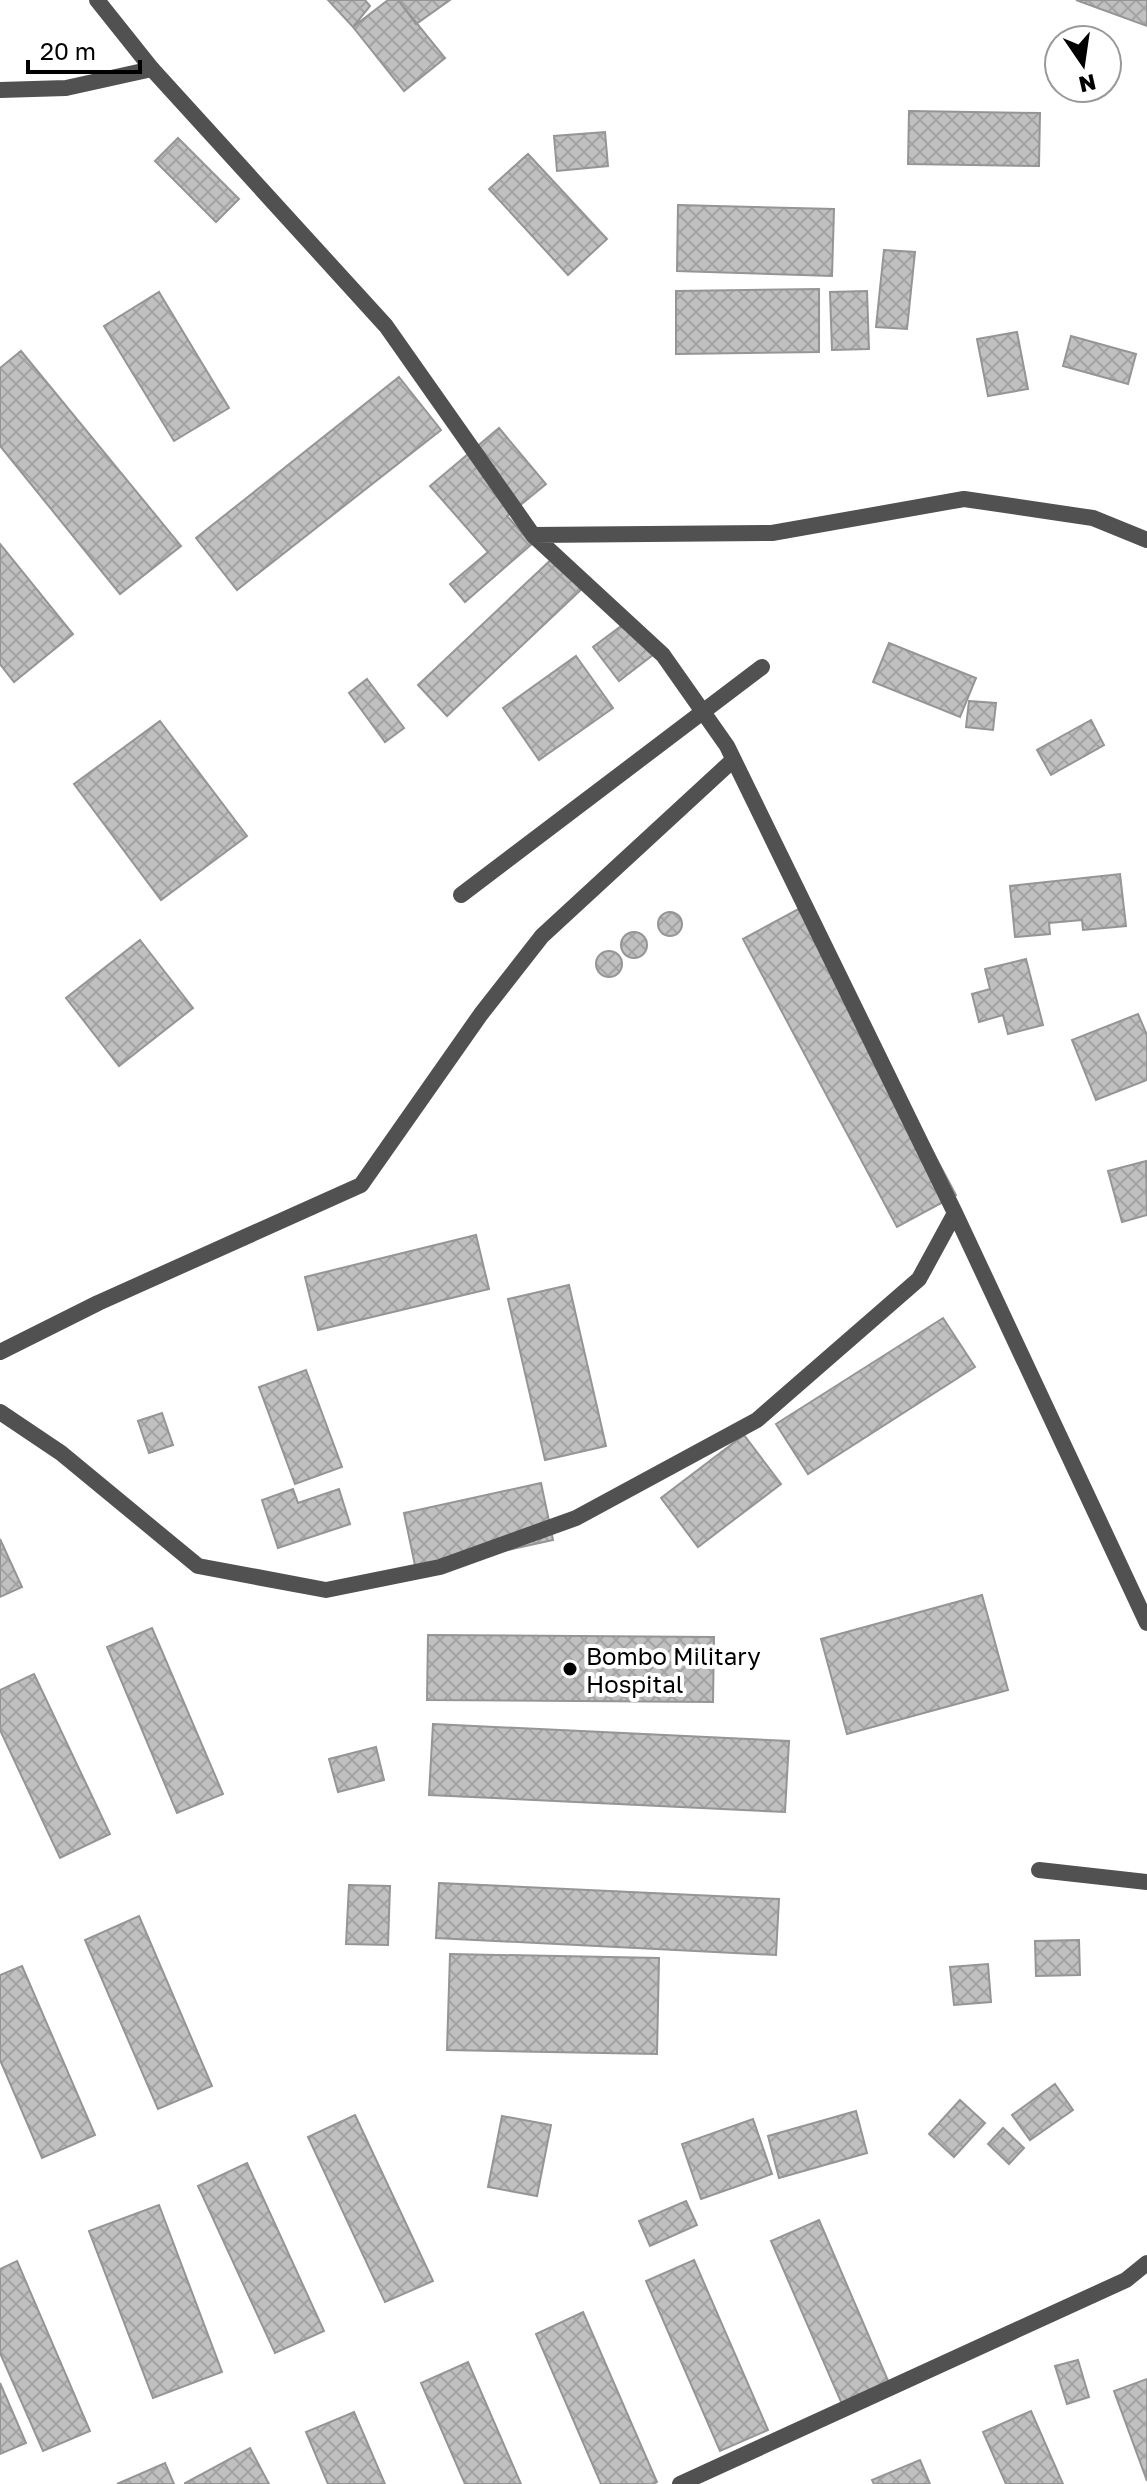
<svg xmlns="http://www.w3.org/2000/svg" width="1147" height="2484" viewBox="0 0 1147 2484" font-family="'Golos Text',sans-serif">
	<defs>
		<pattern id="building-cross-hatch" width="8" height="8" patternUnits="userSpaceOnUse" patternTransform="scale(2)"><rect width="8" height="8" fill="#c0c0c0"/><path d="M0 0l8 8M0 8l8-8" fill="none" stroke="#a3a3a3"/></pattern>
	</defs>
	<rect width="100%" height="100%" fill="#fff"/>
	<path fill="url(#building-cross-hatch)" stroke="#959595" stroke-width="2" d="M328 0H365L370 6 353 27Z
		M388 0H398L445 58 404 91 353 27Z
		M398 0H450L416 24Z
		M1076 0H1147V26Z
		M909 111 1040 113 1039 166 908 164Z
		M605 132 608 166 557 171 554 136Z
		M178 138 239 199 216 222 155 161Z
		M528 154 607 239 568 275 489 189Z
		M678 205 834 209 832 276 677 271Z
		M884 250 915 252 907 329 876 327Z
		M819 289V352L676 354V291Z
		M867 291 869 349 832 350 830 292Z
		M159 292 229 408 174 441 104 326Z
		M1017 332 1028 389 988 396 977 339Z
		M1071 336 1136 354 1128 384 1063 366Z
		M21 351 181 546 120 594 0 446V368Z
		M399 377 441 430 237 590 196 538Z
		M499 428 546 484 507 516 532 544 465 602 450 584 488 552 430 486Z
		M0 544 73 634 14 682 0 664Z
		M556 555 586 585 447 716 418 685Z
		M632 618 658 651 619 681 593 647Z
		M889 643 976 678 960 717 873 682Z
		M576 656 613 708 539 760 503 708Z
		M367 679 404 728 385 742 349 693Z
		M969 701 996 703 993 730 966 727Z
		M1091 720 1104 745 1051 775 1037 750Z
		M160 721 247 836 161 900 74 784Z
		M1120 874 1126 926 1083 930 1082 920 1049 923 1050 934 1015 937 1010 886Z
		M802 907 956 1195 897 1227 743 939Z
		M658 924a12 12 0 1 1 24 0a12 12 0 1 1-24 0Z
		M621 945a13 13 0 1 1 26 0a13 13 0 1 1-26 0Z
		M140 940 193 1008 119 1066 66 998Z
		M596 964a13 13 0 1 1 26 0a13 13 0 1 1-26 0Z
		M1026 959 1043 1025 1008 1034 1003 1015 979 1022 972 994 990 989 985 969Z
		M1138 1014 1147 1035V1080L1096 1100 1072 1040Z
		M1146 1161 1147 1215 1122 1222 1108 1171Z
		M476 1235 489 1289 318 1330 305 1277Z
		M569 1285 606 1446 545 1460 508 1299Z
		M943 1318 975 1367 808 1474 776 1424Z
		M306 1370 342 1467 295 1484 259 1387Z
		M162 1413 173 1445 149 1453 138 1421Z
		M744 1435 781 1484 698 1547 661 1498Z
		M541 1483 553 1540 416 1570 404 1513Z
		M293 1489 298 1503 339 1489 350 1524 278 1548 262 1500Z
		M0 1539 22 1587 0 1597Z
		M982 1595 1008 1690 847 1734 821 1639Z
		M152 1628 223 1794 177 1813 107 1647Z
		M428 1635 714 1637 713 1702 427 1700Z
		M34 1674 110 1834 60 1858 0 1730V1690Z
		M433 1724 789 1741 785 1812 429 1795Z
		M376 1747 384 1780 338 1792 329 1759Z
		M439 1883 779 1899 776 1955 436 1938Z
		M349 1885 390 1886 388 1945 346 1944Z
		M139 1916 212 2086 158 2109 85 1940Z
		M1079 1940 1080 1975 1036 1976 1035 1941Z
		M450 1954 659 1958 657 2054 447 2050Z
		M988 1964 991 2002 954 2005 950 1967Z
		M22 1966 95 2135 42 2158 0 2060V1975Z
		M1055 2084 1073 2110 1030 2140 1012 2115Z
		M960 2100 985 2123 954 2157 929 2134Z
		M856 2111 867 2153 779 2178 768 2136Z
		M355 2115 433 2281 385 2302 308 2137Z
		M502 2116 551 2125 537 2196 488 2187Z
		M753 2119 772 2174 701 2199 682 2144Z
		M1003 2128 1024 2148 1009 2164 988 2144Z
		M247 2163 324 2331 275 2353 198 2186Z
		M686 2201 697 2225 650 2246 639 2221Z
		M159 2205 222 2372 153 2398 89 2231Z
		M819 2220 892 2390 845 2411 771 2241Z
		M694 2260 768 2430 720 2451 646 2281Z
		M17 2261 90 2431 43 2451 0 2353V2269Z
		M583 2312 657 2482 653 2484H601L536 2334Z
		M1078 2360 1089 2397 1067 2404 1055 2366Z
		M468 2362 521 2484H465L421 2383Z
		M1147 2379V2481L1114 2391Z
		M0 2383 26 2443 0 2454Z
		M1031 2411 1063 2484H1006L983 2432Z
		M354 2412 385 2484H328L306 2432Z
		M250 2448 269 2484H185V2483Z
		M920 2460 930 2484H874L872 2480Z
		M165 2463 174 2484H117Z"/>
	<g fill="none" stroke-linecap="round" stroke-linejoin="round">
		<path stroke="#515151" stroke-width="16" d="M97 0 152 69 386 326 533 535 663 655 727 746 955 1213 1147 1623
			M533 535 772 533 964 499 1093 518 1147 540
			M0 1412 61 1453 198 1566 326 1590 440 1567 576 1518 757 1420 919 1279 955 1213
			M680 2484 1126 2280 1147 2263"/>
		<path stroke="#515151" stroke-width="16" d="M0 90 66 88 152 69
			M461 895 762 667
			M0 1352 98 1303 361 1185 481 1014 542 936 733 760
			M1039 1870 1147 1882"/>
	</g>
	<circle fill="#000" stroke="#fff" stroke-width="3" cx="570" cy="1669" r="8"/>
	<g text-anchor="middle" dominant-baseline="central" stroke-width="8" stroke-linejoin="round" paint-order="stroke">
		<g font-size="24" fill="#000" stroke="#fff" text-anchor="start">
			<text x="586" y="1655">Bombo Military<tspan x="586" dy="28">Hospital</tspan></text>
		</g>
	</g>
	<g transform="translate(1083 64) rotate(167)"><circle r="38" fill="#ffffff" stroke="#999999" stroke-width="2"/>
	<path d="M0-6L14 30L0 20L-14 30Z" fill="#000000"/>
	<text y="-12" font-size="22" font-weight="bold" text-anchor="middle" fill="#000000">N</text>
	</g>
	<path d="M28 60v12h112v-12" fill="none" stroke="#000000" stroke-width="4"/>
	<text x="40" y="60" font-size="24" fill="#000000" stroke="#ffffff" stroke-width="6" paint-order="stroke">20 m</text>
</svg>
